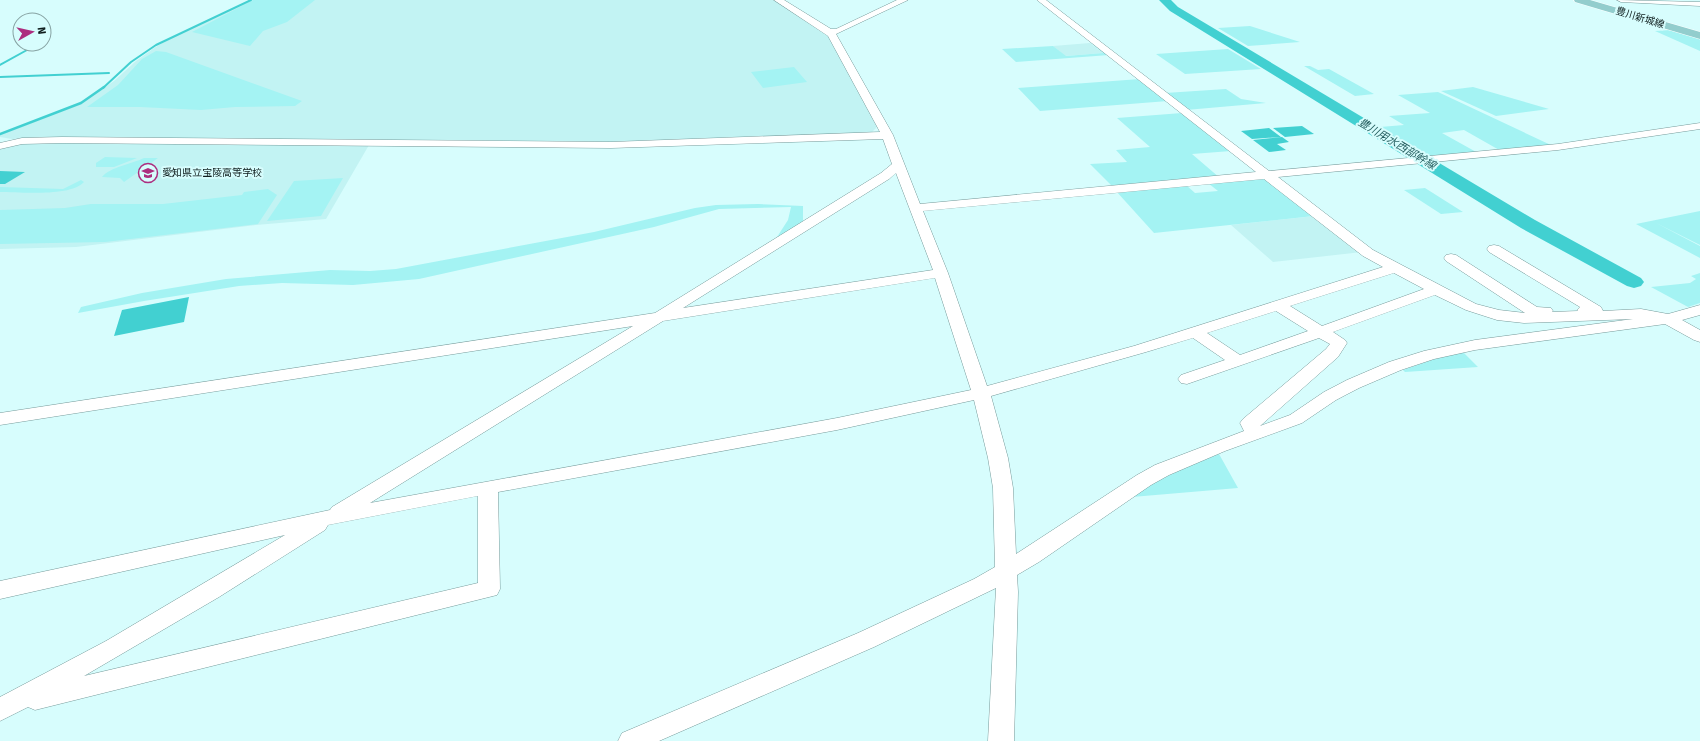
<svg xmlns="http://www.w3.org/2000/svg" width="1700" height="741" viewBox="0 0 1700 741" font-family="'Fira Sans','Noto Sans JP',sans-serif">
	<rect width="100%" height="100%" fill="#d7fdfd"/>
	<path fill="#c2f3f3" d="M253 0H773L828 33 877 127 872 132 858 134 633 142 27 138 12 139 0 137V135L81 104 114 81 136 61 154 48 171 38Z
		M1090 43 1103 53 1065 56 1053 46Z
		M26 142 369 145 326 219 256 225 76 247 0 249V148Z
		M1315 216 1362 252 1273 262 1231 225Z"/>
	<path fill="#a4f3f3" d="M253 0H315L287 22 263 31 250 46 192 32Z
		M1250 26 1300 42 1248 46 1218 28Z
		M1671 30 1700 38V51L1655 31Z
		M1091 43H1093L1109 55 1016 62 1002 49 1053 46 1066 56 1103 53Z
		M1228 49 1261 69 1185 74 1156 54Z
		M156 51 166 52 302 101 295 106 235 107 201 110 140 107H87L118 85 142 59Z
		M1304 66H1310L1318 70 1329 69 1374 94 1355 96Z
		M794 67 807 82 763 88 751 72Z
		M1140 79 1168 101 1040 111 1018 88Z
		M1473 87 1549 109 1496 116 1441 91Z
		M1226 89 1241 99 1266 103 1186 110 1165 93Z
		M1438 92 1553 146 1501 151 1464 130 1442 133 1478 153 1431 158 1380 127 1404 125 1389 116 1430 113 1398 95Z
		M1182 113 1231 151 1192 154 1220 178 1114 188 1090 164 1127 162 1116 150 1150 147 1117 118Z
		M105 157 137 158 114 167H96V163Z
		M144 158H158L124 182 120 178 102 177C110 167 132 164 144 158Z
		M1265 177 1314 216 1154 233 1116 191 1186 185 1195 193 1218 191 1208 183Z
		M343 178 321 216 267 221 294 181Z
		M81 180 84 182C71 197 19 192 0 192V187L63 189Z
		M1425 188 1463 212 1441 214 1404 190Z
		M268 189 277 195 258 224 105 242 0 244V210L65 208 91 204H163L242 195 244 192Z
		M758 204 803 206V222L777 237 788 220 791 207 719 209 654 227 419 279 353 285 282 283 239 286 144 301 78 313 81 307 142 293 226 279 330 270 370 271 396 269 594 232 695 208 716 205Z
		M1700 211V245L1656 223 1700 246V258L1636 224Z
		M1700 273V303L1688 307 1651 287 1690 283 1696 279 1691 276Z
		M1463 352 1478 367 1405 372 1403 370 1443 356Z
		M1219 454 1238 488 1132 497C1159 478 1188 466 1219 454Z"/>
	<path fill="#42d0d1" d="M1302 126 1314 134 1285 137 1273 128Z
		M1269 128 1281 137 1252 139 1241 131Z
		M1282 137 1289 142 1277 144 1286 150 1269 152 1253 140Z
		M0 171 25 172 5 184H0Z
		M189 297 184 322 114 336 122 310Z"/>
	<g fill="none" stroke-linecap="round" stroke-linejoin="round">
		<path stroke="#42d0d1" stroke-width="2" d="M0 65 27 50
			M0 77 109 73
			M103 88 131 62 156 45 251 0"/>
		<path stroke="#42d0d1" stroke-width="2.5" d="M0 134 81 103 104 87"/>
		<path fill="#42d0d1" fill-rule="evenodd" d="M1159 0H1171L1178 7 1535 220 1641 278 1644 282 1641 286 1634 288 1627 286 1521 228 1170 11Z"/>
		<g stroke="#779b9b" stroke-width="1">
			<path id="minor" d="M774 0H784L831 29H836L897 0H908L836 34 893 135 920 204 1256 172 1037 0H1046L1269 171 1558 144 1700 123V129L1558 150 1278 177 1373 250 1476 304 1499 310 1525 313 1446 261 1444 258 1446 255 1451 254 1456 255 1537 307 1551 308 1553 311 1552 312 1578 311 1577 310 1580 307 1489 252 1487 249 1489 246 1494 245 1499 246 1601 307 1603 311 1641 309 1668 314 1700 305V315L1682 320 1700 330V342L1694 340 1665 324 1475 350 1434 359 1401 370 1359 388 1336 400 1302 423 1225 451 1169 475 1151 485 1039 562 1017 575 1018 592 1014 741H988L996 588 874 647 659 741H618L622 733 858 633 974 579 995 567 993 488 988 458 974 400 837 430 498 492 500 589 497 595 35 710 28 707 0 721V697L106 641 285 535 0 599V581L330 510 332 507 633 326 0 425V413L655 313 881 173 892 164 883 139 611 148 62 143 22 144 0 149V143L22 138 62 137 611 142 880 132 828 36ZM896 173 933 270 683 308 889 179ZM1264 179 1363 256 1383 267 1134 346 987 386 948 273 923 211ZM1394 273 1424 289 1322 326 1290 306ZM935 278 971 390 837 418 370 503 663 321ZM1435 295 1466 310 1497 320 1524 323 1633 319 1475 340 1424 351 1389 362 1347 380 1324 392 1290 415 1260 426 1338 357 1347 343 1345 340 1333 332ZM1276 311 1308 331 1240 355 1207 333ZM1193 338 1225 360 1181 375 1178 379 1181 383 1187 384 1319 338 1330 344 1326 349 1243 419 1240 423 1244 431 1155 465 1137 475 1016 554 1013 488 1008 458 991 396 1146 352ZM478 496V583L84 676 219 597 325 530 328 525Z
				M1617 0 1700 2V6L1621 2Z"/>
		</g>
		<g stroke="#fff" stroke-width="1">
			<path id="major" d="M1574 0H1590L1700 32V39L1575 2Z"/>
		</g>
		<use href="#minor" fill="#fff" fill-rule="evenodd"/>
		<use href="#major" fill="#92cdcd" fill-rule="evenodd"/>
	</g>
	<defs>
		<g id="school-ring" transform="scale(1)"><circle r="9.5" fill="#d7fdfd" stroke="#ac2e7f" stroke-width="1.5"/><path d="M0-5L7-2L0 1L-7-2ZM-4 1L0 2.5L4 1V4Q0 6-4 4Z" fill="#ac2e7f"/></g>
	</defs>
	<g fill-rule="evenodd">
		<use href="#school-ring" x="148" y="173"/>
	</g>
	<g text-anchor="middle" dominant-baseline="central" stroke-width="4" stroke-linejoin="round" paint-order="stroke">
		<g font-size="10" fill="#0e1c1c" stroke="#d7fdfd">
			<text transform="translate(1640 18) rotate(17)">豊川新城線</text>
		</g>
		<g font-size="10" fill="#0e1c1c" stroke="#d7fdfd" text-anchor="start">
			<text x="162" y="173">愛知県立宝陵高等学校</text>
		</g>
		<g font-size="11" font-style="italic" fill="#276061" stroke="#d7fdfd">
			<text transform="translate(1397 144) rotate(31)">豊川用水西部幹線</text>
		</g>
	</g>
	<g transform="translate(32 32) rotate(82)"><circle r="19" fill="#d7fdfd" stroke="#87a3a3"/>
	<path d="M0-3L7 15L0 10L-7 15Z" fill="#ac2e7f"/>
	<text y="-6" font-size="11" font-weight="bold" text-anchor="middle" fill="#0e1c1c">N</text>
	</g>
</svg>
